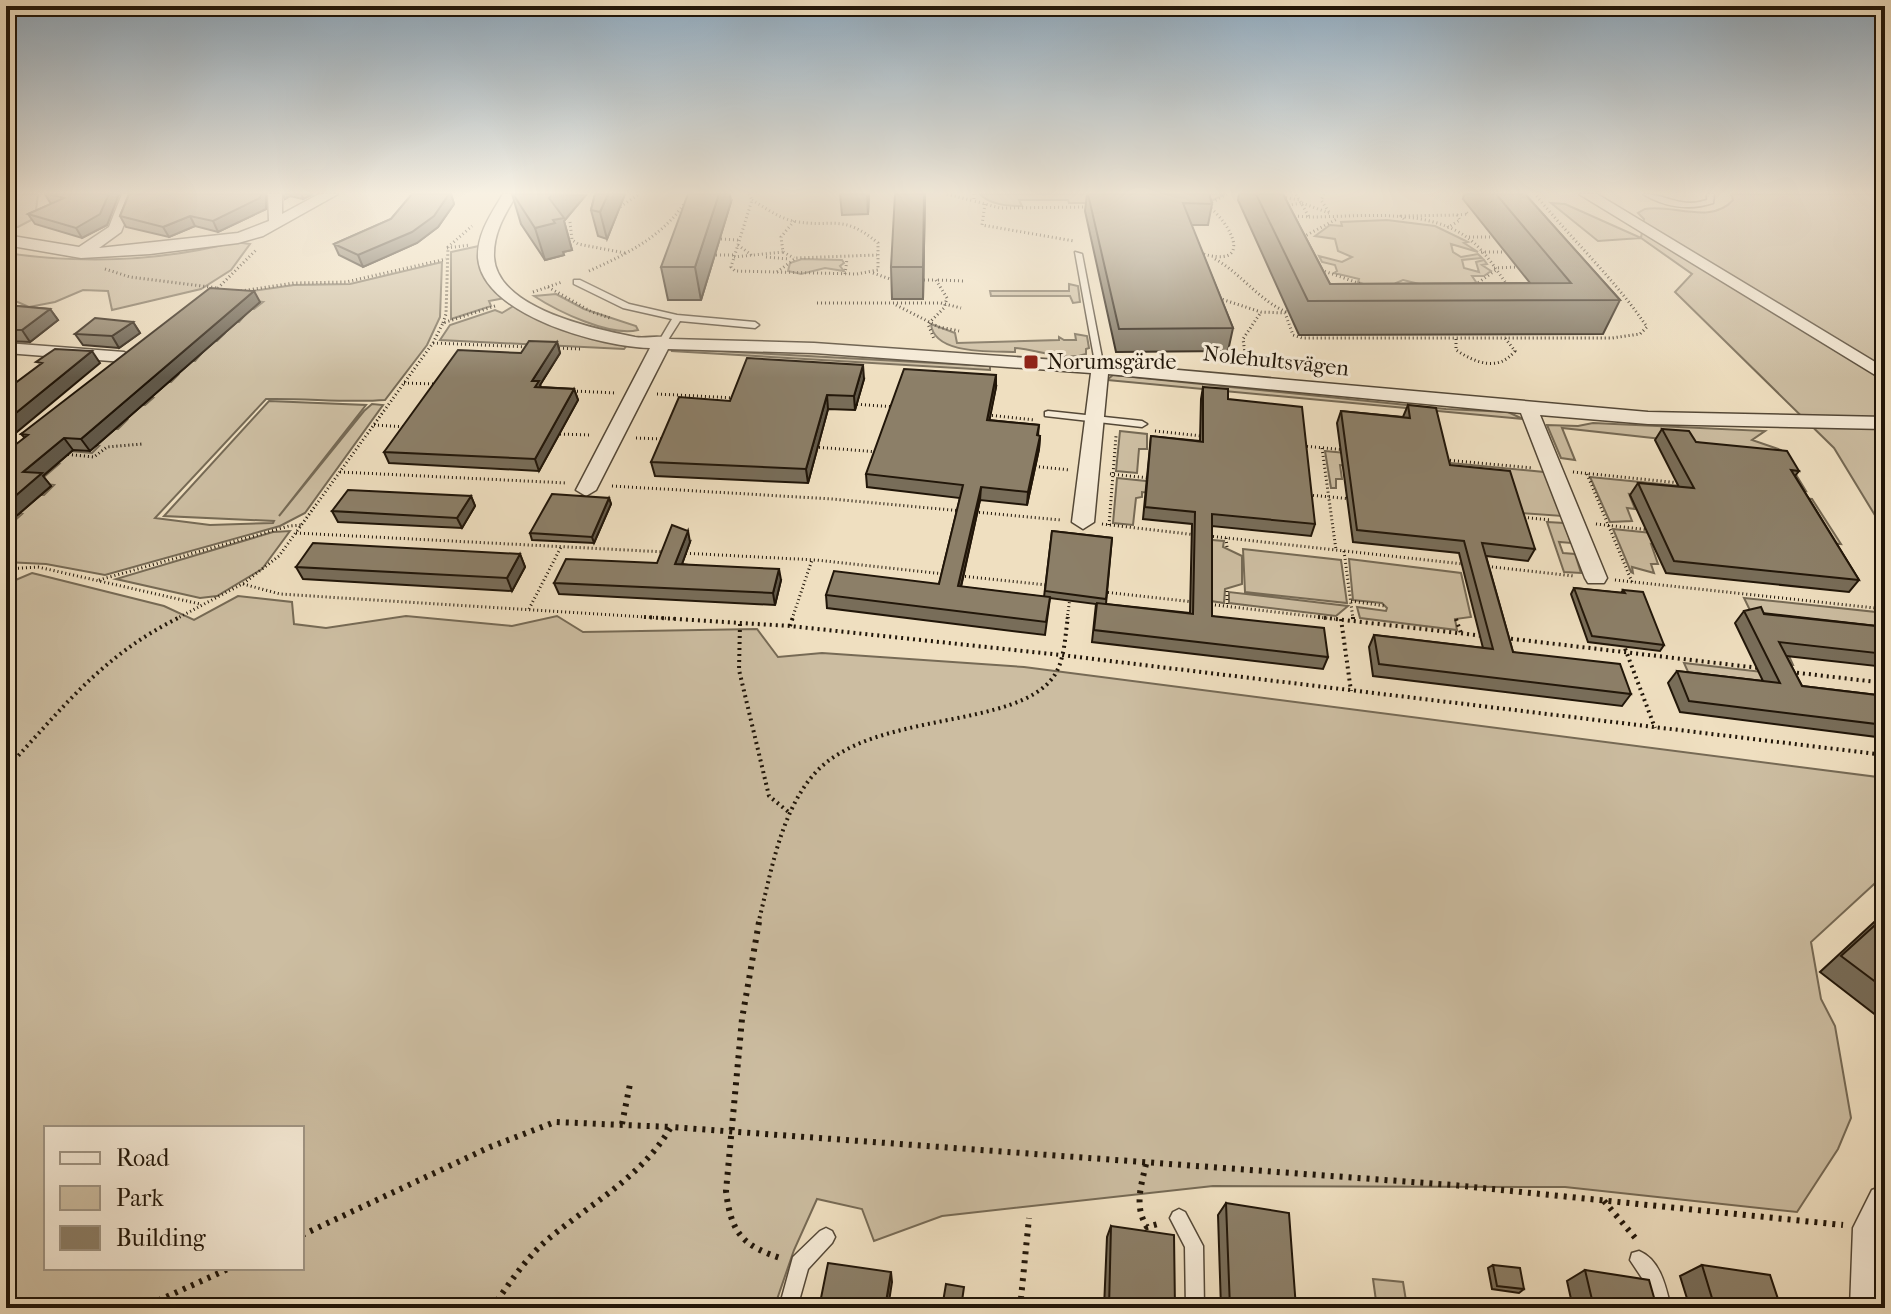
<svg xmlns="http://www.w3.org/2000/svg" width="1891" height="1314" viewBox="0 0 1891 1314" font-family="'IM FELL French Canon',serif">
	<rect width="100%" height="100%" fill="#efdfc0"/>
	<filter id="stains"><feTurbulence type="fractalNoise" baseFrequency=".0025" numOctaves="4"/><feColorMatrix values="0 0 0 0 .2 0 0 0 0 .09 0 0 0 0 .02 0 0 0 .5 -.17"/></filter>
	<radialGradient id="worn" r=".72"><stop offset=".6" stop-color="#630" stop-opacity="0"/><stop offset="1" stop-color="#630" stop-opacity=".3"/></radialGradient>
	<path fill="#ccbda1" stroke="#766a55" stroke-width="2" fill-rule="evenodd" d="M6 194H38L35 218 18 227H6Z
		M980 194H1225L1207 203H1069L1068 200H1019L1022 206C1008 206 990 205 980 194Z
		M1731 194H1885V520L1876 517 1834 448 1675 292 1692 274 1641 238 1598 241 1551 203 1565 204 1641 238 1644 219 1638 213 1645 209C1673 204 1711 225 1733 200Z
		M1387 220 1435 226 1468 242 1464 243 1478 252 1451 244 1453 252 1461 257 1478 254 1482 258 1462 260 1464 268 1479 272 1476 262 1484 260 1487 264 1482 265 1491 271 1484 276H1472L1476 282C1455 296 1425 285 1403 280L1396 283 1398 286 1379 290 1358 282 1359 279 1334 273 1337 271 1335 265 1322 262 1319 256 1342 262 1352 257 1338 251 1335 239 1315 236 1330 225 1342 226 1341 222Z
		M235 242 250 244 231 270 201 289 112 310 108 291 83 290 55 302 29 307 6 297V253C82 264 161 261 235 242Z
		M479 246 505 298 489 301 491 306 488 307 451 319V252Z
		M802 259 842 260 844 263 840 266 844 271 825 268 801 274 788 271 790 263Z
		M442 262 440 317 427 345 385 400C346 403 306 398 266 399L155 518 210 525 273 523 274 521 164 516 269 401 366 405 279 516 364 411 372 404 383 405 305 513 280 526 105 575 46 564 6 562V523L11 524 22 514 6 512 24 494 44 495 54 485 37 483 59 464 19 460 37 448 92 453 99 446 81 444 100 428 118 429 127 420 111 418 128 404 145 405 153 398 136 396 153 381 171 382 178 375 163 373 178 360 195 361 201 354 187 352 201 340 217 341 224 334 210 333 224 321 239 322 245 315 231 314 239 308 254 309 263 302 212 297 294 285 350 284Z
		M1069 284 1078 286 1080 302 1073 303 1070 296H991L990 291H1069Z
		M556 294 584 309 636 326 638 330C610 337 557 311 534 296Z
		M515 305 628 344 624 349 440 340 450 325 495 310 502 313Z
		M931 324 955 333 957 343 1059 340V337L1064 340H1076L1075 334 1087 336 1089 348 1086 349V354C1064 362 1036 349 1015 348V352C991 351 934 355 931 324Z
		M680 349 990 366V370L671 351Z
		M1113 375 1446 409 1508 412 1523 419 1107 380Z
		M1593 423 1765 431 1752 440 1781 450 1806 491 1782 489 1671 440 1562 428 1575 460 1561 458 1547 425 1578 426Z
		M1120 431 1147 434V449H1139L1137 473 1116 471Z
		M1325 451 1544 472 1562 516 1520 513 1507 480 1340 465 1342 479H1336V488H1331Z
		M1590 477 1812 499 1841 544 1828 543 1802 511 1629 494 1635 509 1627 508 1632 521 1610 522Z
		M1117 478 1242 491 1243 502 1142 492V497L1136 498 1133 525 1113 523Z
		M1547 522 1564 523 1571 543 1559 542 1563 553 1575 554 1581 573 1564 572Z
		M1613 529 1691 537 1696 548 1651 544 1658 564H1651L1654 573 1632 567 1633 573 1631 572Z
		M290 531 262 569 217 596 200 598 116 579 273 532Z
		M1200 539 1224 541 1223 547 1242 556V584L1225 589 1224 603 1211 601Z
		M1243 549 1341 560 1347 603 1245 592Z
		M1349 559 1461 573 1471 617 1455 619 1457 630 1360 618 1357 607 1386 611 1387 608 1382 603 1353 600Z
		M32 573 164 606 194 620 238 596 292 602 294 624 326 628 406 616 512 626 557 616 583 632 757 629 778 657 822 653 1024 667 1885 778V874L1811 942 1821 999 1835 1026 1851 1118 1838 1149 1797 1212 1565 1187 1213 1186 942 1216 874 1241 862 1209 817 1199 794 1250 774 1308H6V584ZM46 1128H302V1268H46Z
		M1229 593V592L1348 606 1336 616 1229 603Z
		M1744 598 1885 613V638L1785 647 1793 665 1776 664Z
		M1684 663 1781 674 1791 695 1693 683Z
		M1373 1279 1403 1282 1407 1307 1411 1308H1377Z"/>
	<g fill="none" stroke-linecap="round" stroke-linejoin="round">
		<g stroke="#544837" stroke-width="3">
			<path id="service" d="M1643 194C1667 194 1680 209 1707 200V194H1714L1713 203C1689 211 1664 207 1643 194Z
				M1075 252 1082 254 1104 368 1100 371 1096 368Z
				M574 280H580L629 304 677 315 755 322 759 325 755 328 680 321 666 343 663 344 659 341 672 319 623 308 574 284Z
				M1048 411 1142 421 1147 424 1142 427 1045 416V412Z
				M1179 1209 1185 1212 1203 1246 1204 1308H1186L1185 1247 1170 1218 1173 1212Z
				M826 1228 832 1231 835 1237 832 1243 808 1269 797 1308H779L793 1257 820 1231Z
				M1639 1251C1661 1260 1666 1288 1671 1308H1653L1646 1284 1630 1260 1632 1253Z"/>
		</g>
		<g stroke="#544837" stroke-width="3">
			<path id="minor" d="M122 194H136L121 232 99 248 238 233 269 221 268 194H282V214L319 194H338L263 236 238 243 150 254 81 258 6 245V235L79 247 109 227Z
				M503 194H517C505 214 493 233 494 257 497 309 595 329 635 337 647 339 660 334 670 339L814 343 1100 363 1648 412 1885 417V429L1648 424 1540 415 1607 578 1604 583H1588L1585 578 1521 413 1108 374 1094 522 1083 529 1072 522 1091 373 814 353 668 349 596 490 586 496 576 490 650 348C603 347 483 316 478 258 477 234 491 214 503 194Z
				M1579 194H1597L1885 368V381Z
				M6 343 124 352 133 357 124 362 6 353Z
				M1885 1185V1308H1850L1853 1228 1872 1190Z"/>
		</g>
		<path stroke="#211609" stroke-width="3" stroke-dasharray="1 3" stroke-linecap="butt" d="M749 194 752 200
			M947 194 974 201
			M974 194V201L1000 208 1089 207
			M1324 194 1321 200 1329 212
			M1282 197 1300 200
			M752 200C764 207 779 218 793 221 832 229 841 212 878 243V270L857 274 735 271 731 267Z
			M1302 203 1329 213
			M985 204 982 225 1074 241
			M1284 206 1301 203
			M617 209 639 194
			M1457 215 1468 214 1466 212
			M1294 216 1309 217 1296 194
			M1309 217C1360 217 1431 206 1473 242 1487 254 1497 271 1508 286
			M1404 219 1401 216 1457 215 1460 220 1447 228
			M794 221 781 237 783 252 794 258
			M570 222 572 240 578 244 625 253
			M1303 237 1337 219
			M1469 237H1493
			M721 239 738 240
			M738 245 754 257
			M447 248 470 245
			M1481 252H1505
			M1200 253C1254 270 1233 225 1207 205L1227 194
			M716 255H734
			M734 257 783 252
			M766 257 789 259
			M1215 259C1242 274 1260 302 1289 313
			M1494 268 1517 267
			M105 269 130 277 218 288
			M1321 270 1364 285
			M589 271C629 253 668 234 690 194
			M777 272 796 258 877 255
			M873 273 893 280
			M845 274 847 259
			M924 280H936L947 298 944 308 928 324 934 339
			M938 280 964 281
			M1475 285 1496 270
			M548 287 592 312 610 318
			M215 291 257 249
			M241 291 294 283 346 282 446 259
			M533 292 562 282
			M1215 297 1261 312 1285 313 1293 335 1302 338H1612L1640 334 1647 327C1614 278 1571 239 1535 194
			M817 303H941L961 308
			M896 305 939 327 959 331
			M443 323 446 314 448 247 472 226
			M1456 339V350C1476 363 1498 372 1515 351L1505 338
			M433 343 530 347
			M555 348 582 349
			M1224 360H1246L1243 339 1261 312
			M404 383 436 384
			M573 391 616 393
			M657 394 736 398
			M853 404 896 407
			M988 415 1035 420
			M374 425 407 427
			M1155 431 1202 436
			M556 434 591 435
			M636 438 663 439
			M1303 446 1346 450
			M815 447 878 452
			M1322 448 1336 550
			M64 454 94 457 107 447 142 444
			M1446 460 1533 468
			M1031 466 1070 470
			M340 472 567 483
			M1573 472 1680 483
			M1110 474 1149 478
			M1587 474 1632 582
			M612 486 832 499 962 511
			M1309 495 1352 499
			M975 512 1061 520
			M1520 517 1551 520
			M1102 524 1197 535
			M1596 524 1650 530
			M1109 525 1116 436
			M296 533 665 552
			M1209 536 1463 564
			M1226 538 1227 547
			M1344 551 1353 619
			M682 553 816 560 944 574
			M1484 566 1574 576
			M6 569 38 567 200 604
			M961 576 1047 585
			M99 580 289 526 302 525
			M1615 580 1875 608
			M243 584 280 594 676 619
			M1227 591V606
			M1104 592 1194 602
			M1351 601 1385 606
			M1207 604 1335 619
			M529 609 561 547
			M176 619 244 583 279 556 433 343 443 323 495 306
			M792 619 812 560
			M1067 619 1070 598"/>
		<path stroke="#211609" stroke-width="4" stroke-dasharray="2 4" stroke-linecap="butt" d="M644 617 790 626 1061 655 1885 755
			M1318 617 1484 636
			M1353 617V620
			M1341 619 1351 691
			M1456 619 1461 633
			M740 624 739 670 769 796 791 814
			M790 626 793 617
			M1505 638 1759 668
			M1623 643 1655 728
			M1791 672 1885 683
			M6 769C64 707 101 656 180 617
			M758 924C771 874 780 811 816 772 874 710 1017 730 1054 676 1065 660 1065 635 1068 617"/>
		<path stroke="#211609" stroke-width="6" stroke-dasharray="3 6" stroke-linecap="butt" d="M759 922 742 1019 726 1191C731 1234 743 1246 783 1259
			M622 1124 630 1084
			M1146 1164C1141 1186 1134 1207 1147 1227L1162 1223
			M1604 1201 1637 1240
			M302 1235 490 1147 555 1122 671 1127
			M142 1308 230 1268
			M492 1308C509 1284 525 1259 547 1240 591 1203 641 1178 671 1127L1453 1185 1843 1225
			M968 1308 969 1298
			M1020 1308 1029 1218"/>
		<use href="#service" fill="#f5ead6" fill-rule="evenodd"/>
		<use href="#minor" fill="#f5ead6" fill-rule="evenodd"/>
	</g>
	<path fill="#786d59" stroke="#211609" stroke-width="2" d="M45 194H119L107 225 82 238 35 224 28 214 51 204Z
		M129 194H266V209L218 232 195 226 169 237 126 227 120 216Z
		M283 194H313L303 199 290 196 285 199Z
		M412 194H451L454 204 438 227 417 243 363 267 339 255 334 244 391 219Z
		M512 194 586 195 564 221 572 250 563 252 564 255 545 260 521 224Z
		M595 194H625L607 239 598 236 591 210Z
		M840 194H869L868 214 842 215Z
		M925 194 923 299H892L891 267Z
		M1087 194H1209L1212 204 1208 225H1191L1233 328 1228 351 1116 352 1085 211Z
		M1239 194H1283L1330 284 1530 283 1463 199 1464 194H1525L1620 300 1603 334 1299 335 1238 200Z
		M731 202 701 300H668L661 267Z
		M260 302 90 451 73 450 43 476 51 486 6 525 24 437 21 434Z
		M6 305 50 309 58 320 30 342 6 341Z
		M133 322 140 333 119 348 83 345 75 334Z
		M557 342 560 353 540 385 541 387 574 389 578 400 539 471 389 463 384 452 521 353Z
		M864 379 855 410 828 409 808 483 655 476 651 462 730 401Z
		M996 387 989 420 1039 425 1038 436H1040L1039 449 1027 505 980 500 961 587 1044 597 1052 531 1112 538 1106 604 1190 613 1192 524 1143 519 1151 436 1200 441 1201 399 1203 387 1228 399 1315 524 1311 536 1212 526V616L1328 657 1323 669 1092 642 1096 604 1050 598 1045 635 827 608 826 595 939 584 960 498 867 487 866 474Z
		M1408 405 1450 465 1535 549 1528 561 1486 556 1513 652 1631 694 1622 706 1373 676 1369 647 1374 635 1483 648 1459 553 1353 542 1337 423 1341 411 1403 417Z
		M1662 429 1696 442 1799 471 1795 476 1859 580 1849 592 1666 573 1630 495 1638 483 1679 487 1655 440Z
		M471 496 475 506 462 528 338 522 332 511Z
		M609 498 611 504 594 543 532 540 530 533Z
		M690 542 682 564 781 580 775 605 559 594 554 583 657 563Z
		M520 554 525 567 512 591 303 579 296 567Z
		M1574 588 1621 593 1623 590 1664 645 1660 651 1588 642 1571 594Z
		M1744 611 1885 627V667L1786 656 1802 686 1885 696V738L1680 712 1668 683 1677 671 1763 681 1735 623Z
		M1885 912V1011L1877 1016 1820 972Z
		M1226 1203 1296 1308H1221L1218 1215Z
		M1111 1226 1175 1308H1104L1107 1237Z
		M1493 1265 1524 1289 1519 1293 1492 1289 1488 1268Z
		M1702 1265 1781 1308H1690L1680 1276Z
		M1585 1270 1657 1308H1573L1567 1281Z"/>
	<path fill="#625949" stroke="#211609" stroke-width="2" d="M109 194H119L107 225 82 238 76 228Z
		M261 194H266V209L218 232 213 221Z
		M283 194H290V196L285 199Z
		M301 194H313L303 199Z
		M449 194H451L454 204 438 227 417 243 363 267 358 255Z
		M552 194 586 195 564 221 572 250 563 252 564 255 545 260 535 228 553 220 549 198Z
		M608 194H625L607 239 600 212Z
		M719 194H730L731 202 701 300 695 267Z
		M867 194H869L868 214Z
		M924 194H925L923 299V267Z
		M190 216 195 226 169 237 163 227Z
		M254 291 260 302 90 451 81 439Z
		M50 309 58 320 30 342 22 330Z
		M133 322 140 333 119 348 112 336Z
		M557 342 560 353 540 385 543 393 539 399 532 381Z
		M6 349 11 356 6 360Z
		M92 351 100 363 6 441V421Z
		M863 365 864 379 855 410 854 396Z
		M996 375V387L987 433V420Z
		M574 389 578 400 539 471 535 459Z
		M827 395 828 409 808 483 806 469Z
		M1040 436 1039 449 1027 505 1028 492Z
		M64 438 73 450 43 476 51 486 6 525V504L23 472Z
		M981 487 980 500 958 599V586Z
		M471 496 475 506 462 528 457 518Z
		M609 498 611 504 594 543 592 537Z
		M688 531 690 542 678 575 675 564Z
		M520 554 525 567 512 591 507 578Z
		M779 569 781 580 775 605 773 593Z
		M891 1272 892 1282 888 1308H885Z"/>
	<path fill="#8c7f68" stroke="#211609" stroke-width="2" d="M49 194H109L100 214 76 228 28 214 64 198Z
		M129 194H261L260 198 213 221 190 216 163 227 120 216Z
		M412 194H449L434 216 412 232 358 255 334 244 391 219Z
		M513 194H552L549 198 564 218 553 220 555 223 535 228Z
		M595 194H608L600 212 591 210Z
		M688 194H719L695 267H661Z
		M895 194H924L923 267H891Z
		M1088 194H1209L1212 204 1183 203 1233 328 1119 329Z
		M1256 194H1283L1330 284 1571 283 1496 194H1525L1620 300 1308 301Z
		M210 288 254 291 81 439 64 438 23 472 42 473 6 504V452L28 435 21 434Z
		M6 305 50 309 22 330H6Z
		M95 318 133 322 112 336 75 334Z
		M529 341 557 342 532 381H539L535 387 574 389 535 459 384 452 458 350 521 353Z
		M55 349 92 351 6 421V390L42 363 36 362Z
		M747 358 863 365 854 396 827 395 806 469 651 462 679 397 730 401Z
		M904 369 996 375 987 420 1039 425 1037 435 1040 436 1028 492 981 487 958 586 1050 597 1046 622 826 595 834 571 939 584 963 485 866 474Z
		M1203 387 1228 389V399L1302 407 1315 524 1212 514V616L1324 628 1328 657 1094 630 1097 603 1193 614 1195 512 1145 507 1151 436 1203 442Z
		M1408 405 1436 408 1450 465 1510 471 1535 549 1482 543 1513 652 1620 664 1631 694 1379 664 1374 635 1493 649 1464 541 1357 530 1341 411 1410 418Z
		M1662 429 1689 431 1696 442 1787 451 1799 471 1791 470 1859 580 1674 561 1638 483 1694 488Z
		M348 490 471 496 457 518 332 511Z
		M552 494 609 498 592 537 530 533Z
		M672 525 688 531 675 564 779 569 773 593 554 583 566 559 657 563Z
		M1052 531 1112 538 1106 599 1045 591Z
		M313 543 520 554 507 578 296 567Z
		M1574 588 1625 593 1623 590 1643 592 1664 645 1592 636Z
		M1761 607 1764 614 1885 627V654L1779 642 1802 686 1885 696V725L1689 701 1677 671 1780 683 1744 611Z
		M1885 916V989L1841 956Z
		M1226 1203 1289 1213 1296 1308H1230Z
		M1111 1226 1174 1235 1175 1308H1109Z
		M828 1263 891 1272 885 1308H819Z
		M1493 1265 1520 1268 1524 1289 1497 1286Z
		M1702 1265 1770 1275 1781 1308H1715Z
		M1585 1270 1649 1280 1657 1308H1594Z
		M946 1284 964 1287 961 1308H942Z"/>
	<linearGradient id="sky" x2="0" y2="1"><stop stop-color="#8faabf"/><stop offset="0.51" stop-color="#f8f1e3"/><stop offset="1" stop-color="#f8f1e3" stop-opacity="0"/></linearGradient>
	<rect width="1891" height="378" fill="url(#sky)"/>
	<rect fill="#8f2418" stroke="#f5ead6" stroke-width="3" x="1023" y="354" width="16" height="16" rx="4"/>
	<g text-anchor="middle" dominant-baseline="central" stroke-width="6" stroke-linejoin="round" paint-order="stroke">
		<g font-size="22" fill="#211609" stroke="#f5ead6">
			<text transform="translate(1276 361) rotate(6)">Nolehultsvägen</text>
		</g>
		<g font-size="22" fill="#211609" stroke="#f5ead6" text-anchor="start">
			<text x="1047" y="362">Norumsgärde</text>
		</g>
	</g>
	<rect width="1891" height="1314" fill="none" stroke="#efdfc0" stroke-width="32"/>
	<rect x="8" y="8" width="1875" height="1298" fill="none" stroke="#211609" stroke-width="4"/>
	<rect x="16" y="16" width="1859" height="1282" fill="none" stroke="#211609" stroke-width="2"/>
	<rect x="44" y="1126" width="260" height="144" fill="#f5ead6" stroke="#a09584" stroke-width="2"/>
	<rect x="60" y="1152" width="40" height="12" fill="#f5ead6" stroke="#a09584" stroke-width="2"/>
	<text x="116" y="1166" font-size="24" fill="#211609">Road</text>
	<rect x="60" y="1186" width="40" height="24" fill="#ccbda1" stroke="#a09584" stroke-width="2"/>
	<text x="116" y="1206" font-size="24" fill="#211609">Park</text>
	<rect x="60" y="1226" width="40" height="24" fill="#8c7f68" stroke="#a09584" stroke-width="2"/>
	<text x="116" y="1246" font-size="24" fill="#211609">Building</text>
	<rect width="100%" height="100%" filter="url(#stains)"/>
	<rect width="100%" height="100%" fill="url(#worn)"/>
</svg>
